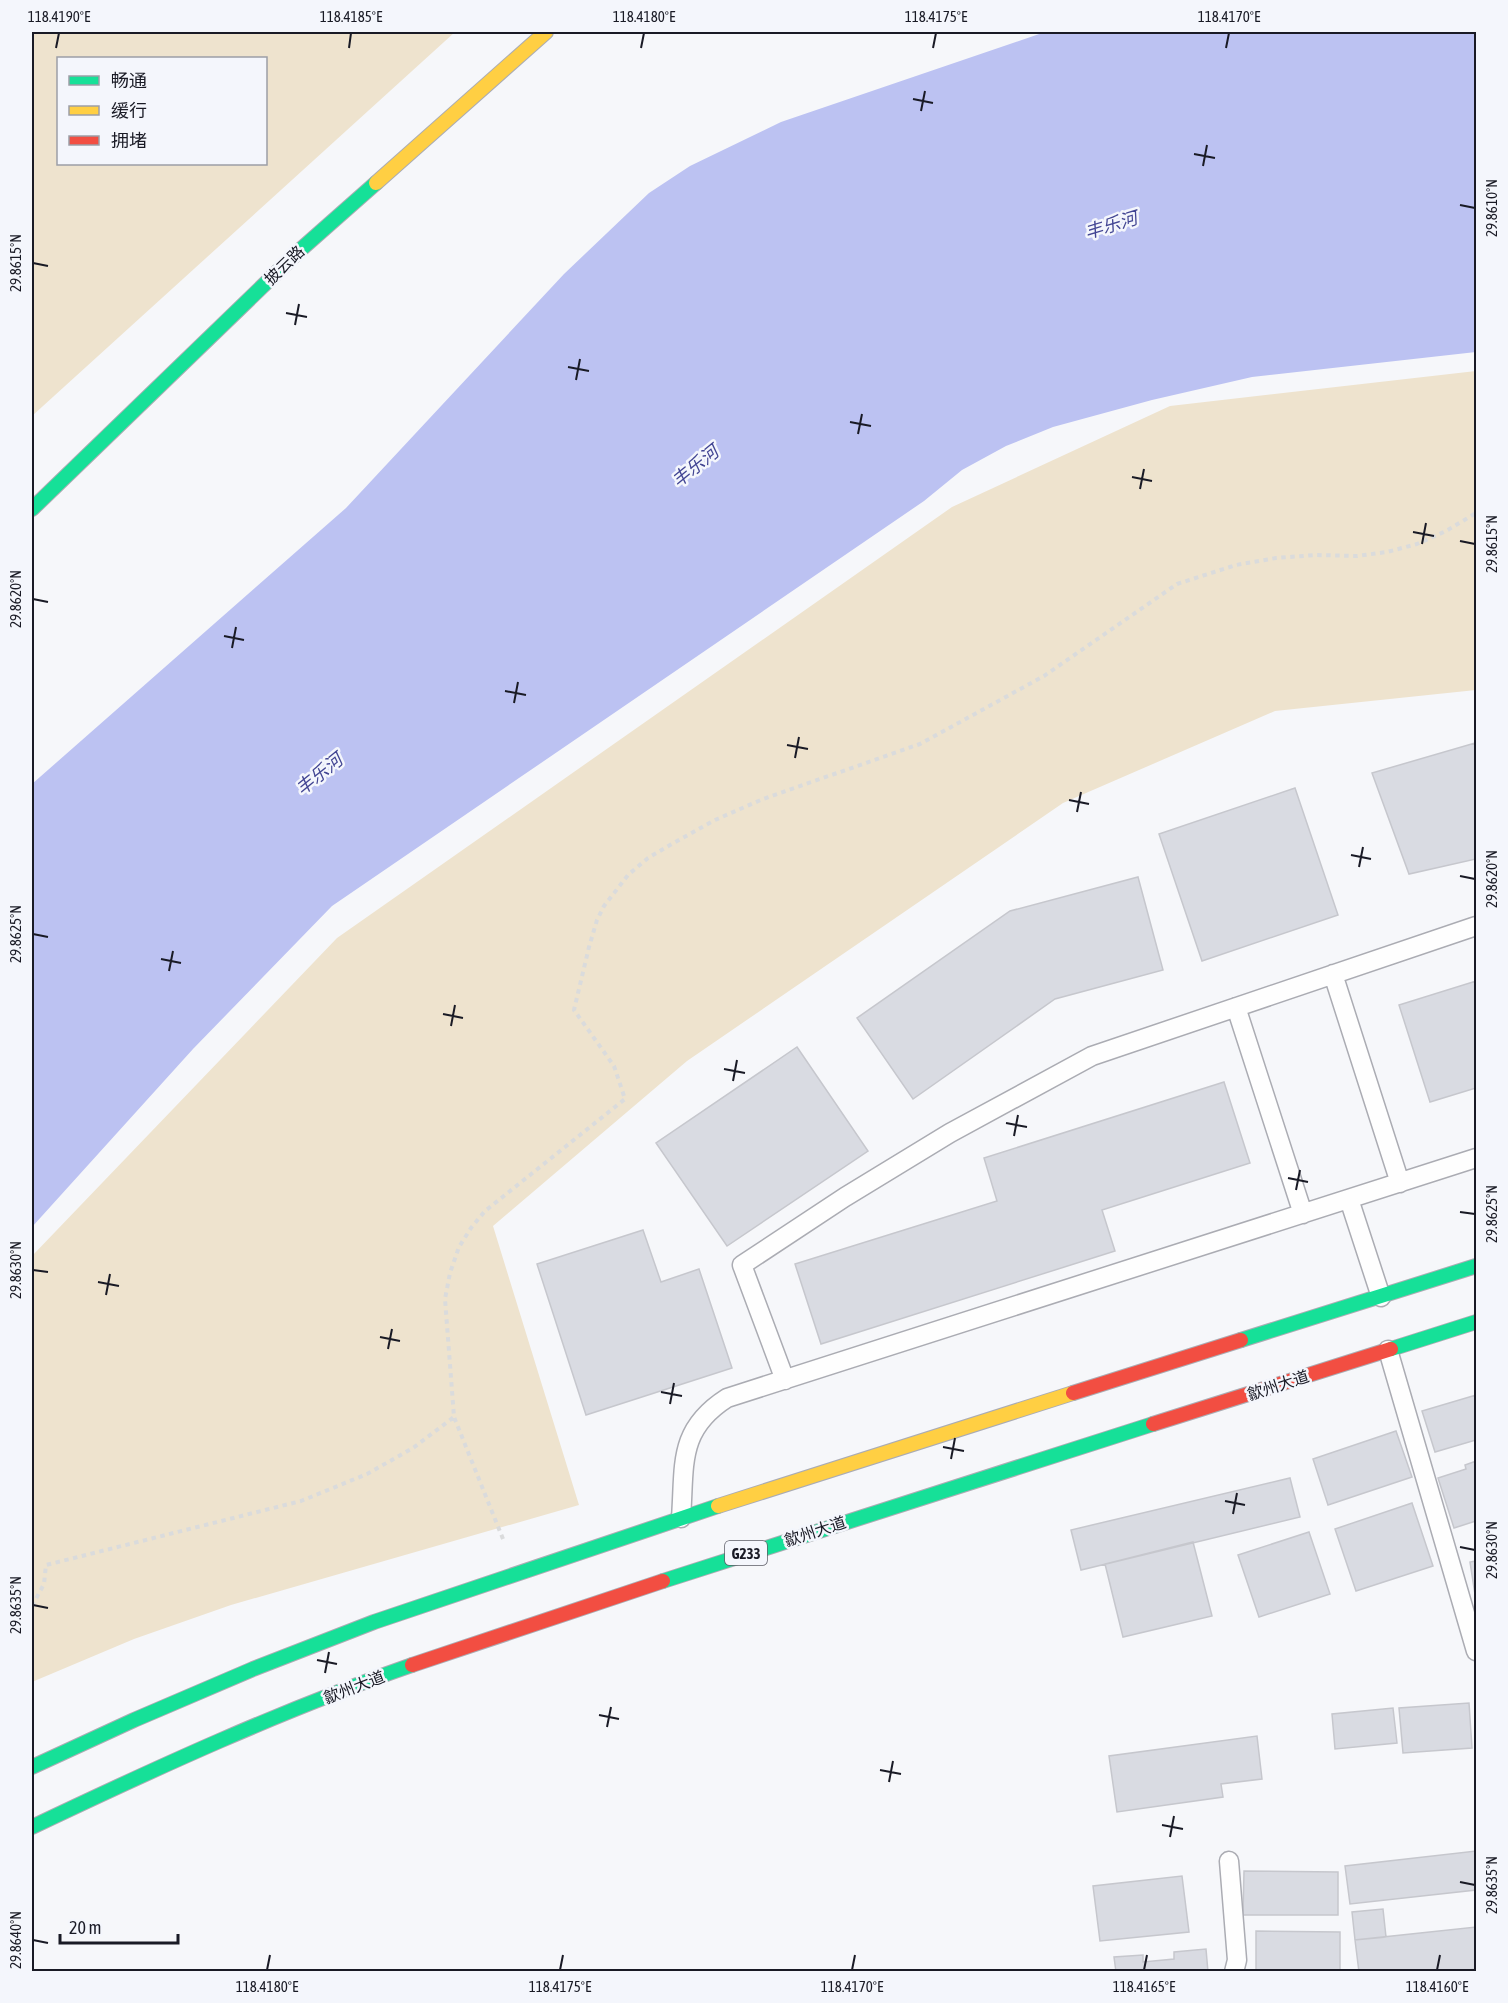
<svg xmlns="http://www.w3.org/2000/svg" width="1508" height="2003" viewBox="0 0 1508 2003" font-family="'Asap Condensed','Noto Sans SC',sans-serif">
	<rect width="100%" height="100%" fill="#f6f7fa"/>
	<path fill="#eee3ce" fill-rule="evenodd" d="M32 32H455L32 416ZM58 58H266V164H58Z
		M1476 371V690L1275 711 1063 803 687 1061 493 1226 579 1505 231 1605 134 1639 32 1682V1256L337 938 952 507 1170 406Z"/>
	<path fill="#bcc2f2" d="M1045 32H1476V352L1252 377 1152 400 1053 427 1006 446 962 470 924 501 332 906 193 1049 32 1227V784L346 508 564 274 649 193 690 166 781 122Z"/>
	<path fill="#d9dbe2" stroke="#c6c7cd" stroke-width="1.5" d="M1475 743 1476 859 1409 874 1372 773Z
		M1295 788 1338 915 1202 961 1159 834Z
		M1138 877 1163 970 1055 999 913 1099 857 1018 1010 911Z
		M1476 981V1088L1430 1102 1399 1005Z
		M797 1047 868 1151 727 1246 656 1143Z
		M1224 1082 1250 1163 1102 1210 1115 1251 821 1344 795 1264 997 1201 984 1158Z
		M643 1230 661 1282 699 1269 732 1368 586 1415 537 1264Z
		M1476 1395V1440L1435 1452 1422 1411Z
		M1396 1431 1412 1477 1328 1505 1313 1459Z
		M1476 1461V1521L1454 1528 1438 1478 1466 1469 1465 1465Z
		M1290 1478 1300 1517 1081 1570 1071 1530Z
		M1412 1503 1433 1566 1356 1591 1335 1529Z
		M1309 1532 1330 1594 1259 1617 1238 1555Z
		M1193 1542 1212 1616 1123 1637 1105 1564Z
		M1476 1561V1601L1470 1562Z
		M1469 1703 1472 1748 1403 1753 1399 1708Z
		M1393 1708 1397 1743 1335 1749 1332 1714Z
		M1257 1736 1262 1779 1221 1784 1223 1797 1117 1812 1109 1756Z
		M1476 1851V1890L1350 1904 1345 1866Z
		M1244 1871 1338 1872V1915H1243Z
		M1182 1876 1189 1932 1100 1941 1093 1886Z
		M1383 1909 1386 1937 1355 1940 1352 1912Z
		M1476 1927V1969L1450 1972H1359L1355 1940Z
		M1256 1931 1340 1932V1972H1256Z
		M1206 1949 1208 1972H1116L1114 1957 1143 1955V1962L1174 1959V1952Z"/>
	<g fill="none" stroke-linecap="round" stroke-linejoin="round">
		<g stroke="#abacb3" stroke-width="21">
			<path id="lane" d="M1333 974 1400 1183
				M1236 1007 1303 1214
				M1349 1199 1381 1297
				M1388 1350 1476 1651
				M785 1380 742 1265 845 1197 950 1133 1092 1056 1476 926
				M681 1518C685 1465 677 1430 727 1398L1476 1158
				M1229 1861 1237 1960 1234 1972"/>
		</g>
		<g stroke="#abacb3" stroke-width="16">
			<path id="fast" d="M32 509 299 251 376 183
				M1241 1340 1476 1266
				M1391 1349 1476 1322
				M663 1581 1153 1424
				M32 1767 134 1720 253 1669 374 1622 718 1506
				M32 1827C156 1768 282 1710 412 1665"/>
		</g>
		<g stroke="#abacb3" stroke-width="16">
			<path id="slow" d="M376 183 546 32
				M718 1506 1073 1393"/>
		</g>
		<g stroke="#abacb3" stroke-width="16">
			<path id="jam" d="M1073 1393 1241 1340
				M1153 1424 1391 1349
				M412 1665 663 1581"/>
		</g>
		<path stroke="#dadbdc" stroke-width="4" stroke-dasharray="4.5 4.5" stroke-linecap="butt" d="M503 1539 454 1417 445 1299 450 1273 459 1247 471 1228 485 1211 625 1099 614 1066 574 1010 589 947 597 920 604 906 628 875 648 858 670 845 715 820 763 799 920 744 1044 676 1177 584 1236 565 1276 558 1316 555 1357 556 1387 552 1417 544 1446 531 1476 513
			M32 1606 44 1584 46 1565 301 1501 367 1474 413 1448 454 1417"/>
		<use href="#lane" stroke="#fefefe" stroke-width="18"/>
		<use href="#fast" stroke="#16e098" stroke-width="14"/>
		<use href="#slow" stroke="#ffcf43" stroke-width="14"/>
		<use href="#jam" stroke="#f24e42" stroke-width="14"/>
	</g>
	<path fill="none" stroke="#191a25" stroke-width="2" d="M56 48 59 33M349 48 351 33M641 48 644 33M933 48 936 33M1226 48 1229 33M913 99 933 103M921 111 925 91M1194 154 1215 158M1203 166 1207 145M1460 205 1475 208M33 263 48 266M286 313 307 317M295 325 299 304M568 367 589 371M576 380 580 359M850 422 871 426M858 434 862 414M1132 477 1152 481M1140 489 1144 469M1413 532 1434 536M1460 541 1475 544M1422 544 1426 523M33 599 48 602M224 636 244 640M232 648 236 627M505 691 526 695M514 703 518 682M787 745 808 749M795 758 799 737M1069 800 1089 804M1077 812 1081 792M1351 855 1371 859M1359 867 1363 847M1460 876 1475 879M33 934 48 937M161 959 181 963M169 971 173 951M443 1014 463 1018M451 1026 455 1005M724 1069 745 1073M733 1081 737 1060M1006 1123 1027 1127M1014 1136 1018 1115M1288 1178 1308 1182M1296 1190 1300 1170M1460 1212 1475 1214M33 1270 48 1272M98 1282 119 1286M106 1295 110 1274M380 1337 400 1341M388 1349 392 1329M661 1392 682 1396M670 1404 674 1383M943 1447 964 1451M951 1459 955 1438M1225 1501 1245 1505M1233 1514 1237 1493M1460 1547 1475 1550M33 1605 48 1608M317 1660 337 1664M325 1673 329 1652M599 1715 619 1719M607 1727 611 1707M880 1770 901 1774M889 1782 893 1761M1162 1825 1183 1829M1170 1837 1174 1816M1460 1882 1475 1885M33 1940 48 1943M267 1970 270 1955M560 1970 563 1955M852 1970 855 1955M1144 1970 1147 1955M1437 1970 1440 1955"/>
	<g text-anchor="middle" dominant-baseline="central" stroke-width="5" stroke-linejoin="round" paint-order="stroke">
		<rect fill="#f4f6fc" stroke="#5b5c66" stroke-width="1.5" x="725" y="1541" width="42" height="24" rx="4.5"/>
		<g font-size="15" font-weight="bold" fill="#191a25">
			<text x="746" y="1553">G233</text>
		</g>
		<g font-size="16" fill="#191a25" stroke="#f4f6fc">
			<text transform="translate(284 265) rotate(-44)">披云路</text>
			<text transform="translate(1278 1385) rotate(-18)">歙州大道</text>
			<text transform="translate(815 1531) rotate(-18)">歙州大道</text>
			<text transform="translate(354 1687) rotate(-21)">歙州大道</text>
		</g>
		<g font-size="18" font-style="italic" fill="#424593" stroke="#f4f6fc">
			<text transform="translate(1111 225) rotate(-17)">丰乐河</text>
			<text transform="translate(695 466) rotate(-39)">丰乐河</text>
			<text transform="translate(319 774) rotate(-39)">丰乐河</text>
		</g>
	</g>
	<rect width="1508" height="2003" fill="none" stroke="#f4f6fc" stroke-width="66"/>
	<rect x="57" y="57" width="210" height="108" fill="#f4f6fc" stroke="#9c9ea6" stroke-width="1.5"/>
	<rect x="69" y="76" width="30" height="9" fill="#16e098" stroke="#9c9ea6" stroke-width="1.5"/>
	<text x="111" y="87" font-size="18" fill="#191a25">畅通</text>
	<rect x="69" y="106" width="30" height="9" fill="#ffcf43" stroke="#9c9ea6" stroke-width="1.5"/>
	<text x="111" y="117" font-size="18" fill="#191a25">缓行</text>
	<rect x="69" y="136" width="30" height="9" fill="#f24e42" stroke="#9c9ea6" stroke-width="1.5"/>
	<text x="111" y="147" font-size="18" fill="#191a25">拥堵</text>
	<path d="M60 1934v9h118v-9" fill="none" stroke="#191a25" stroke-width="3"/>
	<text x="69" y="1934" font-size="18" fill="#191a25" stroke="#f4f6fc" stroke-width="4.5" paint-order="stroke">20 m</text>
	<rect x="33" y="33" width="1442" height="1937" fill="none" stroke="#191a25" stroke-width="2"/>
	<g font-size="15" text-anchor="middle" fill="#191a25">
		<text x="59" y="22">118.4190°E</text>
		<text x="351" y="22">118.4185°E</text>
		<text x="644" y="22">118.4180°E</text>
		<text x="936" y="22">118.4175°E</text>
		<text x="1229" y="22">118.4170°E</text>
		<text transform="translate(1492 208) rotate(-90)" y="5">29.8610°N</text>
		<text transform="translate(16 263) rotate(-90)" y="5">29.8615°N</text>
		<text transform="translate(1492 544) rotate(-90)" y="5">29.8615°N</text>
		<text transform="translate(16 599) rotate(-90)" y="5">29.8620°N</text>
		<text transform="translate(1492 879) rotate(-90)" y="5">29.8620°N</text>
		<text transform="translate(16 934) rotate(-90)" y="5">29.8625°N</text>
		<text transform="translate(1492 1214) rotate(-90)" y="5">29.8625°N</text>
		<text transform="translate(16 1270) rotate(-90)" y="5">29.8630°N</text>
		<text transform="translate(1492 1550) rotate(-90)" y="5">29.8630°N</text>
		<text transform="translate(16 1605) rotate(-90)" y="5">29.8635°N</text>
		<text transform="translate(1492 1885) rotate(-90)" y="5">29.8635°N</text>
		<text transform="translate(16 1940) rotate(-90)" y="5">29.8640°N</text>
		<text x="267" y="1992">118.4180°E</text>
		<text x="560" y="1992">118.4175°E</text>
		<text x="852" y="1992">118.4170°E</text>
		<text x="1144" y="1992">118.4165°E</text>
		<text x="1437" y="1992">118.4160°E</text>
	</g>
</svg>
